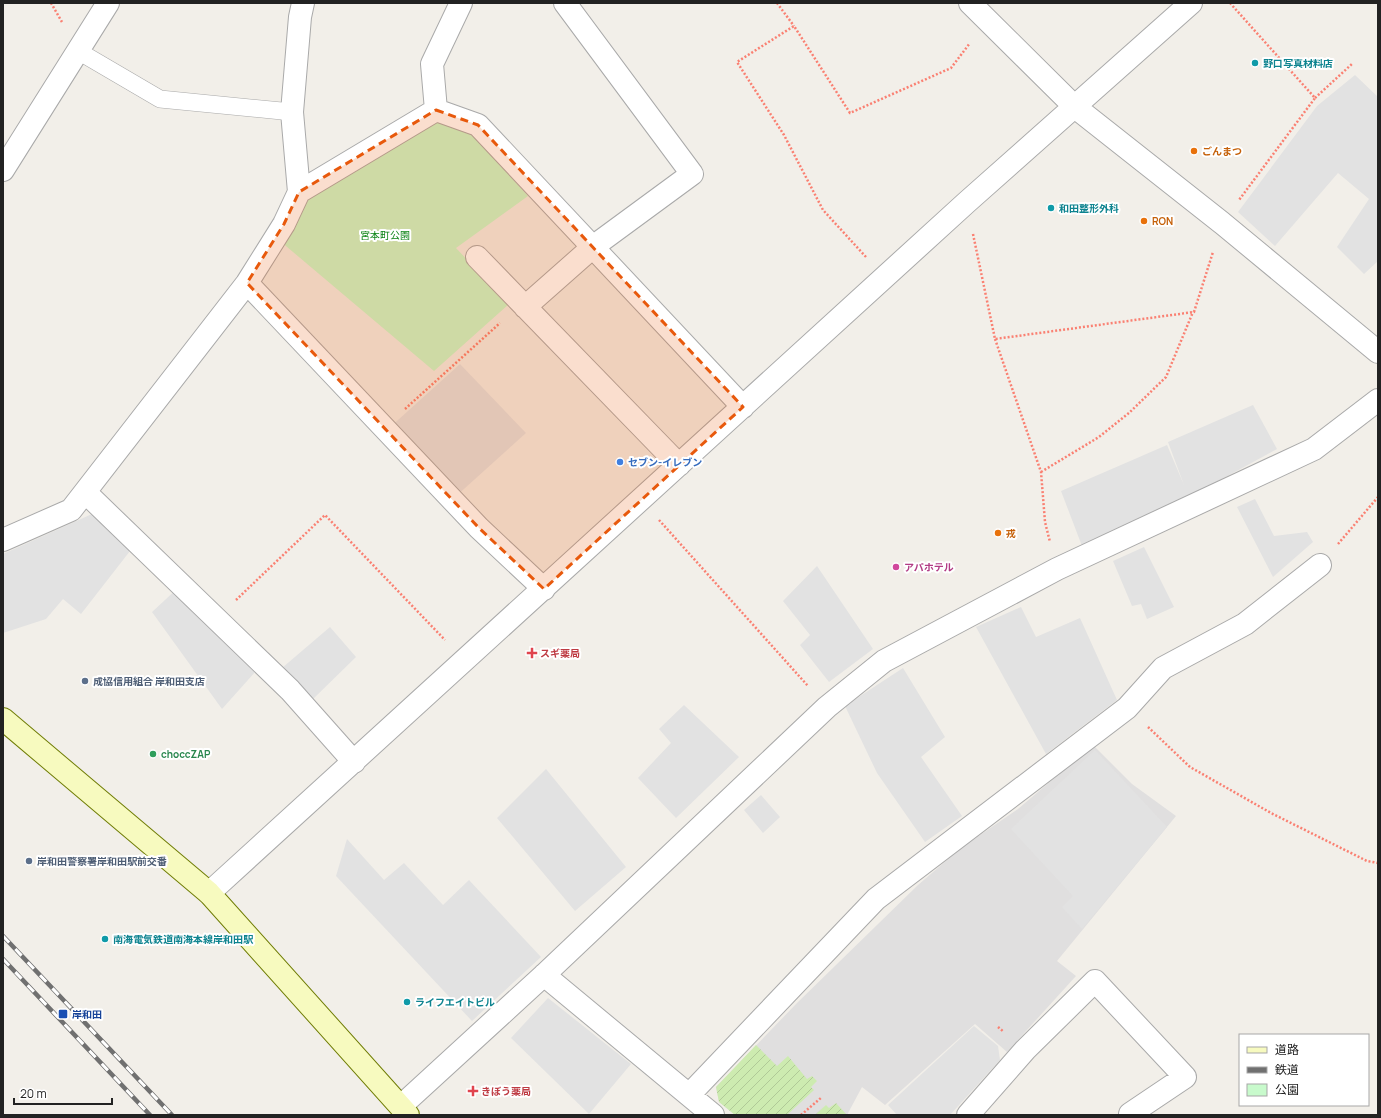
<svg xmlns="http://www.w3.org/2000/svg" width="1381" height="1118" viewBox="0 0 1381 1118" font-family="Manrope,'Noto Sans JP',sans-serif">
	<defs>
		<pattern id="garden-furrows" width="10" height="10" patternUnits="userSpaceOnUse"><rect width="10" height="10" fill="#cdebb0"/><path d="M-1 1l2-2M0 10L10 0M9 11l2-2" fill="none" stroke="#b0c997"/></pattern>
	</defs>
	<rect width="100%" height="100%" fill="#f2efe9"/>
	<path fill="#e0dfdf" d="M1093 745 1132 784 1176 816 1057 961 1076 976 1007 1052 975 1024 885 1105 862 1087 847 1115H735L719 1102 716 1087 796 1004 918 885 961 848 1018 809Z"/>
	<path fill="#c8facc" d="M441 120 468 129 528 196 456 248 509 304 434 371 280 241 308 196Z"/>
	<path fill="url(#garden-furrows)" d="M756 1045 777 1066 788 1056 807 1079 812 1076 817 1081 811 1087 814 1090 787 1115H735L719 1102 716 1087Z
		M836 1103 847 1115H815L826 1105 829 1108Z"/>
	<path fill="#e2e2e2" d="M1355 75 1378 97V261L1364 274 1337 247 1369 199 1338 173 1275 246 1238 212 1317 106Z
		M460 364 526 433 454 498 388 429Z
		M1253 405 1277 449 1189 497 1082 546 1061 491 1167 445 1184 485 1168 442Z
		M1255 499 1274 536 1307 532 1313 542 1273 577 1237 507Z
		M92 514 130 551 81 614 63 599 46 619 3 633V554Z
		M1144 547 1174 607 1147 619 1141 604 1132 606 1113 561Z
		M817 566 873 649 829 682 800 645 810 635 783 601Z
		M179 587 257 670 222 709 152 612Z
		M1021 607 1036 637 1080 618 1117 700 1046 754 976 627Z
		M330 627 356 657 311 701 282 668Z
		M903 668 945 737 921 757 962 816 925 842 877 773 845 706Z
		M684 705 739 757 676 818 638 778 671 743 659 729Z
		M1095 750 1167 827 1082 929 1062 907 1073 896 1011 829Z
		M546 769 626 867 575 911 497 818Z
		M761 795 780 817 763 833 744 810Z
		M347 839 384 880 404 863 443 905 469 880 541 957 472 1021 336 876Z
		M548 998 631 1064 589 1114 511 1038Z
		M974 1026 998 1046 1000 1060 950 1115H897L888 1105Z"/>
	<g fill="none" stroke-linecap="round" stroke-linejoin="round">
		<g stroke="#a9a9a9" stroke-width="18">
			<path id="lane" d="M78 51 160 99 292 112"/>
		</g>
		<g stroke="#a9a9a9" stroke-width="24">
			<path id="street" d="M970 3 1075 107 1222 223 1378 352
				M436 110 432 64 461 3
				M3 170 108 3
				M299 192 292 112 300 17 303 3
				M477 257 679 465
				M247 283 479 528 544 589
				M525 307 594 246 692 174 565 3
				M85 492 290 690 354 762
				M3 540 71 510 247 283 284 224 299 192 436 110 478 125 743 407
				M209 893 967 202 1191 3
				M544 975 713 1115
				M689 1095 876 899 1127 708 1163 668 1245 624 1320 565
				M401 1106 544 975 827 707 884 661 1057 569 1314 449 1378 400
				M968 1115 1025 1050 1095 981 1185 1077 1130 1114 1132 1115"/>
		</g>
		<g stroke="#707d05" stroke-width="24">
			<path id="secondary" d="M3 719 209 893 408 1115"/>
		</g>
		<path stroke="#fa8072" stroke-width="2.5" stroke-dasharray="2 2" stroke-linecap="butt" d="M51 3 62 22
			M777 3 794 26
			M1230 3 1315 98 1239 200
			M1315 98 1353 63
			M973 234 995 339 1194 312 1213 252
			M866 257 823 210 784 135 737 62 794 26 850 113 951 68 970 43
			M995 339 1041 472 1045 522 1050 542
			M405 409 500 323
			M1041 472 1099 437 1129 413 1166 377 1193 312
			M659 520 808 686
			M1338 544 1378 497
			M236 600 325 515 445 640
			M1148 727 1190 767 1271 813 1367 861 1378 863
			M998 1027 1004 1032
			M801 1115 822 1097"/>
		<use href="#lane" stroke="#fff" stroke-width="17"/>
		<use href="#street" stroke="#fff" stroke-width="22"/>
		<use href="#secondary" stroke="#f7fabf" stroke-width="22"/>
		<g stroke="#707070" stroke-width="4.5">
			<path id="rail" d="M3 936 172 1115
				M3 959 150 1115"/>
		</g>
		<use href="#rail" stroke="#fff" stroke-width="3" stroke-dasharray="9" stroke-linecap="butt"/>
	</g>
	<path fill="#e8590c" fill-opacity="0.2" stroke="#e8590c" stroke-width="3" stroke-dasharray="8 5" stroke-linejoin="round" d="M436 110 478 125 743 407 544 589 479 528 247 283 284 224 299 192Z"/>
	<g fill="#0f9aa8" stroke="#fff" stroke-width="1.5">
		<circle cx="1255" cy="63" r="4"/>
		<circle cx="1051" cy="208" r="4"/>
		<circle cx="105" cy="939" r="4"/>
		<circle cx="407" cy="1002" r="4"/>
	</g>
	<g fill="#e8710a" stroke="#fff" stroke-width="1.5">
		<circle cx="1194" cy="151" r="4"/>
		<circle cx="1144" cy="221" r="4"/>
		<circle cx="998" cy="533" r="4"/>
	</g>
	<circle fill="#3f7fe0" stroke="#fff" stroke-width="1.5" cx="620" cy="462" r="4"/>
	<circle fill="#d1479c" stroke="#fff" stroke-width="1.5" cx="896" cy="567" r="4"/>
	<g fill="#e0444e" stroke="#fff" stroke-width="1.5">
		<path d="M530 647h4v4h4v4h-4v4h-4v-4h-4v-4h4z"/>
		<path d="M471 1085h4v4h4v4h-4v4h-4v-4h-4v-4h4z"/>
	</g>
	<g fill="#5c6f8a" stroke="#fff" stroke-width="1.5">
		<circle cx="85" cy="681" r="4"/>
		<circle cx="29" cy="861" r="4"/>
	</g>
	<circle fill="#2e9e5b" stroke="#fff" stroke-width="1.5" cx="153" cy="754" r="4"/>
	<rect fill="#1a4fb4" stroke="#fff" stroke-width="1.5" x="58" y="1009" width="10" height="10" rx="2"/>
	<g text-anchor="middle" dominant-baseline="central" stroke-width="4" stroke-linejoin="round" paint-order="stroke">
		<g font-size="10" font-weight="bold" fill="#0d838f" stroke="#fff" text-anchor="start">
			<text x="1263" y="63">野口写真材料店</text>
			<text x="1059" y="208">和田整形外科</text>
			<text x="113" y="939">南海電気鉄道南海本線岸和田駅</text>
			<text x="415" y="1002">ライフエイトビル</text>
		</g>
		<g font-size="10" font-weight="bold" fill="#c56008" stroke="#fff" text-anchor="start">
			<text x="1202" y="151">ごんまつ</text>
			<text x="1152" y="221">RON</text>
			<text x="1006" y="533">戎</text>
		</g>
		<g font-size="10" fill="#0c8416" stroke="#fff">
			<text x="385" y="235">宮本町公園</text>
		</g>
		<g font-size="10" font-weight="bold" fill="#366cbe" stroke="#fff" text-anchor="start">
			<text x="628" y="462">セブン-イレブン</text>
		</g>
		<g font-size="10" font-weight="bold" fill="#b23c85" stroke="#fff" text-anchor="start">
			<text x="904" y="567">アパホテル</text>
		</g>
		<g font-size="10" font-weight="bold" fill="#be3a42" stroke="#fff" text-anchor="start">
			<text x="540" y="653">スギ薬局</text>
			<text x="481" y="1091">きぼう薬局</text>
		</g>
		<g font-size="10" font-weight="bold" fill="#4e5e75" stroke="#fff" text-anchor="start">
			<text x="93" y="681">成協信用組合 岸和田支店</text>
			<text x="37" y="861">岸和田警察署岸和田駅前交番</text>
		</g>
		<g font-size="10" font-weight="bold" fill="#27864d" stroke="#fff" text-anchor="start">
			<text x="161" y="754">choccZAP</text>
		</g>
		<g font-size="10" font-weight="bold" fill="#164399" stroke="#fff" text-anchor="start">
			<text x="72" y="1014">岸和田</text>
		</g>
	</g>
	<rect width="1381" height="1118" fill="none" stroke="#222222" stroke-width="8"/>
	<rect x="1239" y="1034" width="130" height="72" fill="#ffffff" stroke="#a7a7a7"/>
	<rect x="1247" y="1047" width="20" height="6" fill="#f7fabf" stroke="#a7a7a7"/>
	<text x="1275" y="1054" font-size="12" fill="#222222">道路</text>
	<rect x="1247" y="1067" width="20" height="6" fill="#707070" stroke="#a7a7a7"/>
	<text x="1275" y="1074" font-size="12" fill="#222222">鉄道</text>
	<rect x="1247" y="1084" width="20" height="12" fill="#c8facc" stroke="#a7a7a7"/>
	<text x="1275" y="1094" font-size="12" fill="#222222">公園</text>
	<path d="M14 1098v6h98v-6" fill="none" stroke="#222222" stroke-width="2"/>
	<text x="20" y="1098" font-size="12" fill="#222222" stroke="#ffffff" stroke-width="3" paint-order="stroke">20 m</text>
</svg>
